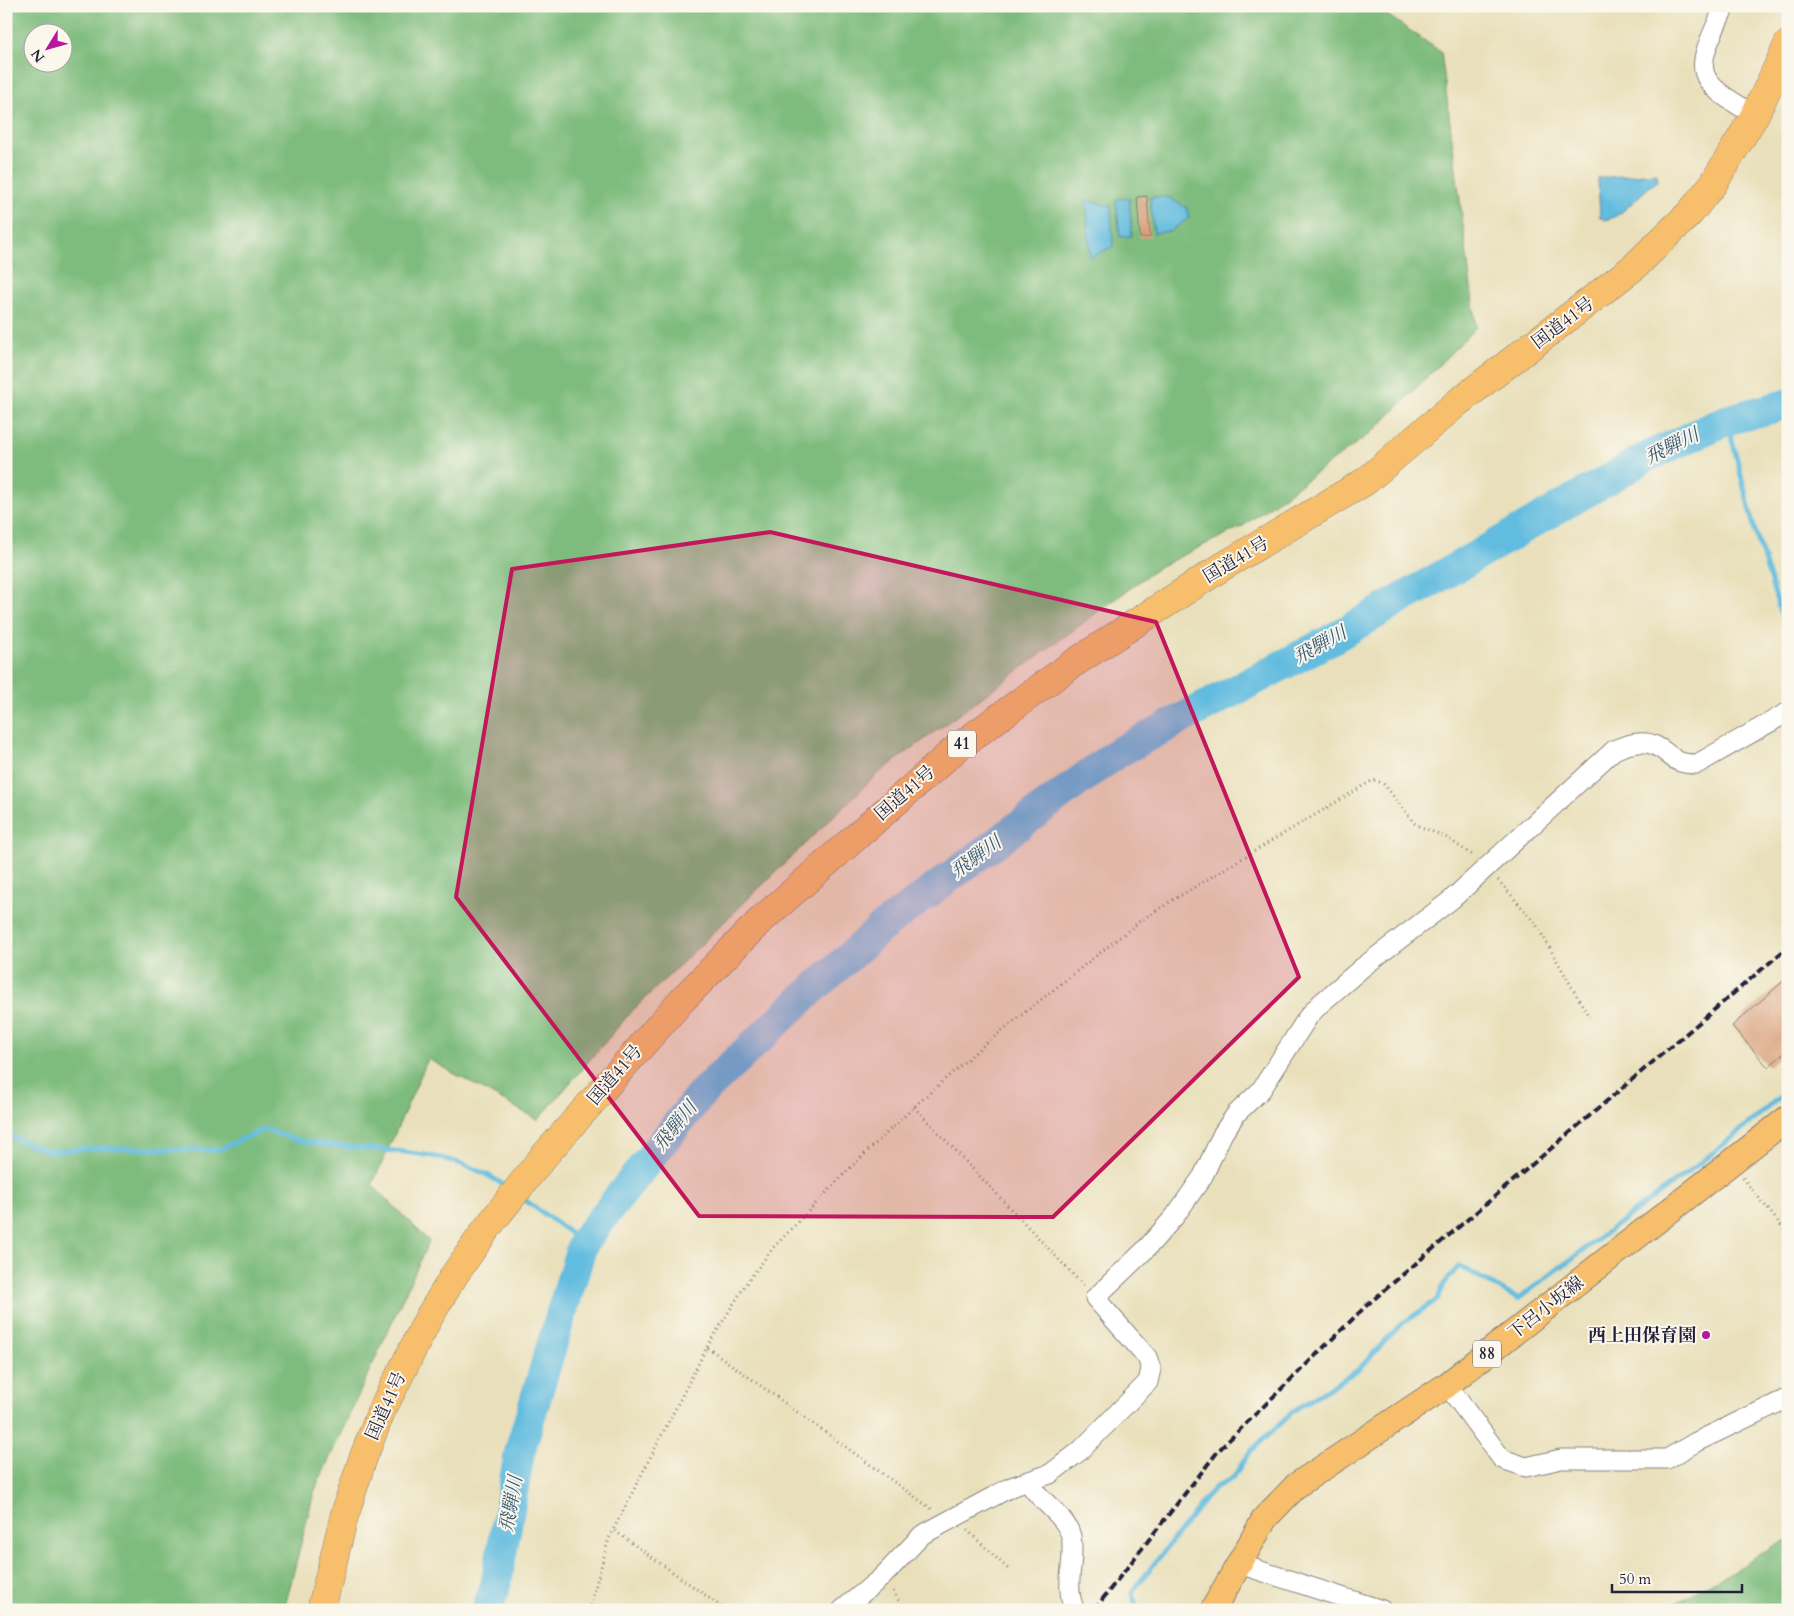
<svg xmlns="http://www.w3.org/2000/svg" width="1794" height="1616" viewBox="0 0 1794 1616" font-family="Cardo,'Noto Serif JP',serif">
	<rect width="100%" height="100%" fill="#fbf7ec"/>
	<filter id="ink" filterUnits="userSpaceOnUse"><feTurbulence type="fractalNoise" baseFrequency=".02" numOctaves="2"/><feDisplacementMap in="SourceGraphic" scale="10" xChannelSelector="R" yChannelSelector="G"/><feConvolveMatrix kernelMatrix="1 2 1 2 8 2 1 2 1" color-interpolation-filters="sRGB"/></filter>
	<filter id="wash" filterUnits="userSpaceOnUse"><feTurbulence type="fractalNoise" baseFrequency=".0096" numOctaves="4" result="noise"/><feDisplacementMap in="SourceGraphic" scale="20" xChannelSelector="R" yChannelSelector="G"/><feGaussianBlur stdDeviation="1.12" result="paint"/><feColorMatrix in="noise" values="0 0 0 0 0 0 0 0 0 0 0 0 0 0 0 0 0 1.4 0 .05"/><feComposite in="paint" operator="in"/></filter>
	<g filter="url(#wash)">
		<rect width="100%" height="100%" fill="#e9e0bb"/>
		<path fill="#7ebc7d" stroke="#506f5c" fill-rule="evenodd" d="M6 6H1374L1441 52 1476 327 1376 429 1243 526 1159 567 876 775 631 1012 538 1120 428 1059 372 1185 429 1241 314 1492 284 1610H6ZM32 32H62V62H32Z
			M1788 1539V1610H1665Z"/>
		<path fill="#62bcdf" stroke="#426f8d" d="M1657 173 1658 181C1640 191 1623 218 1605 220L1600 217 1598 178Z
			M1150 197H1168L1187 208 1189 218 1171 231 1154 233Z
			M1129 198 1132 236 1120 237 1116 199Z
			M1086 200 1111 206 1113 246 1090 258Z"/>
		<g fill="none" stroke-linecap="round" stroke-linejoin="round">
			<path stroke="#62bcdf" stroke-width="5" d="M1727 420 1755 531 1788 636
				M6 1133 23 1142 49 1151 102 1148 218 1150 265 1129C277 1133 290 1139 302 1141 373 1154 449 1143 509 1189
				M522 1198 583 1242
				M1137 1610 1132 1592 1214 1488 1233 1478 1248 1454 1293 1411 1359 1369 1400 1325 1438 1299 1444 1284 1459 1266 1518 1299 1717 1150 1788 1090"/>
			<path stroke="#62bcdf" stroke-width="31" d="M487 1610 496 1584 520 1450 583 1242 701 1094 792 1008 881 928 1117 753 1332 639 1647 457 1727 420 1788 404"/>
		</g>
		<g id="blocks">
			<path fill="#d8a07c" d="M1147 196 1150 237 1140 238 1137 197Z
				M1788 977V1050L1768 1067 1732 1026Z"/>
		</g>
	</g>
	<g filter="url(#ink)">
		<use href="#blocks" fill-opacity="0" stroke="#86817b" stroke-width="1"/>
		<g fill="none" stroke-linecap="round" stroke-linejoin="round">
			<g stroke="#86817b" stroke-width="21">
				<path id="minor" d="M1725 6C1695 71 1689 78 1755 115
					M1447 1385 1502 1459 1526 1467 1561 1459H1667L1696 1442 1788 1398
					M1028 1481C1038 1501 1065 1514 1071 1536 1076 1561 1063 1586 1075 1610
					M1239 1564 1382 1610
					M842 1610 882 1577 922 1535 1011 1487 1050 1474 1080 1451 1148 1382 1151 1369 1147 1357 1095 1298 1146 1249 1175 1216 1203 1176 1223 1133 1236 1114 1261 1090 1308 1017 1320 1004 1363 967 1451 900 1614 750C1625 745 1643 739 1656 746 1675 756 1671 764 1697 764L1788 712"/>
			</g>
			<g stroke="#86817b" stroke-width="27">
				<path id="major" d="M1213 1610 1265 1518 1297 1485 1447 1385 1788 1118"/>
			</g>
			<g stroke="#86817b" stroke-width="29">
				<path id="highway" d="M321 1610 344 1517 362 1461 381 1412 429 1317 455 1274 487 1228 544 1156 682 1000 759 922 957 748 1071 665 1222 567 1366 481 1457 403 1634 267 1690 213 1713 184 1755 115 1788 44"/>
			</g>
			<path stroke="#86817b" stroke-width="3" stroke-dasharray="1 4" stroke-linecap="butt" d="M1498 880 1536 924 1589 1017
				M914 1107 1084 1286
				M1743 1178 1788 1234
				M707 1347 747 1282 774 1247 848 1170 916 1105 979 1049 1140 921 1168 903 1373 780 1383 783 1416 825 1444 836 1474 856
				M967 1530 1010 1571
				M615 1531 726 1610
				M893 1591 904 1610
				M589 1610 609 1538 707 1347 933 1510"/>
			<use href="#minor" stroke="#fff" stroke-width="19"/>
			<use href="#major" stroke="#f7bf6c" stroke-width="25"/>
			<use href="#highway" stroke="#f7bf6c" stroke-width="28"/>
			<path stroke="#22223b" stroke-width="4" stroke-dasharray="8 4" stroke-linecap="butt" d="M1094 1610 1219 1450 1367 1305 1788 947"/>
		</g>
	</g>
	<path fill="#c2185b" fill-opacity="0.2" stroke="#c2185b" stroke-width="4" stroke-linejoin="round" d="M770 532 1156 622 1299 977 1053 1217 699 1216 456 897 512 569Z"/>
	<circle fill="#b5179e" stroke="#fbf7ec" stroke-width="2" cx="1706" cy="1335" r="5"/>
	<g text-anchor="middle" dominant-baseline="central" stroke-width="4" stroke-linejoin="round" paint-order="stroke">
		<g fill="#fbf7ec" stroke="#636270" stroke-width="1">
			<rect x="948" y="730.5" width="28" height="27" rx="4"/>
			<rect x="1473" y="1340.5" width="28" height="27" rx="4"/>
		</g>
		<g font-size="16" font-weight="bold" fill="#22223b">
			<text x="962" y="744">41</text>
			<text x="1487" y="1354">88</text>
		</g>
		<g font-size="18" fill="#22223b" stroke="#fbf7ec">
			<text transform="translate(1563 323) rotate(-37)">国道41号</text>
			<text transform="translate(1236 560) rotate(-31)">国道41号</text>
			<text transform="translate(905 793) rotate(-41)">国道41号</text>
			<text transform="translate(615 1075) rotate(-49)">国道41号</text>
			<text transform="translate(1546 1308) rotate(-38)">下呂小坂線</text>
			<text transform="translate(386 1406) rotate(-66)">国道41号</text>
		</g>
		<g font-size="18" font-weight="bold" fill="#22223b" stroke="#fbf7ec" text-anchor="end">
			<text x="1696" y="1335">西上田保育園</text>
		</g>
		<g font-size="19" font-style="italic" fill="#385874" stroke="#fbf7ec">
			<text transform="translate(1672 446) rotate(-26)">飛騨川</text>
			<text transform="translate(1320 645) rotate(-29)">飛騨川</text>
			<text transform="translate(976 857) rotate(-36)">飛騨川</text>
			<text transform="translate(675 1126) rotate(-51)">飛騨川</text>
			<text transform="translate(511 1504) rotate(-80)">飛騨川</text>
		</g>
	</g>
	<rect width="1794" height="1616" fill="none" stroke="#fbf7ec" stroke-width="25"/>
	<g transform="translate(48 48) rotate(233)"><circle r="24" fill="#fbf7ec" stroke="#a4a2a5"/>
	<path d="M0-4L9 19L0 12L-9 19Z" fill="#b5179e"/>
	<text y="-8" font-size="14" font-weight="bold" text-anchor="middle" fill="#22223b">N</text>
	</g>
	<path d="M1612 1584v8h130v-8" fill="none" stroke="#22223b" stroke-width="2.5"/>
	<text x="1619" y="1584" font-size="15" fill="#22223b" stroke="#fbf7ec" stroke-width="4" paint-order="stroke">50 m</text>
</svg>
